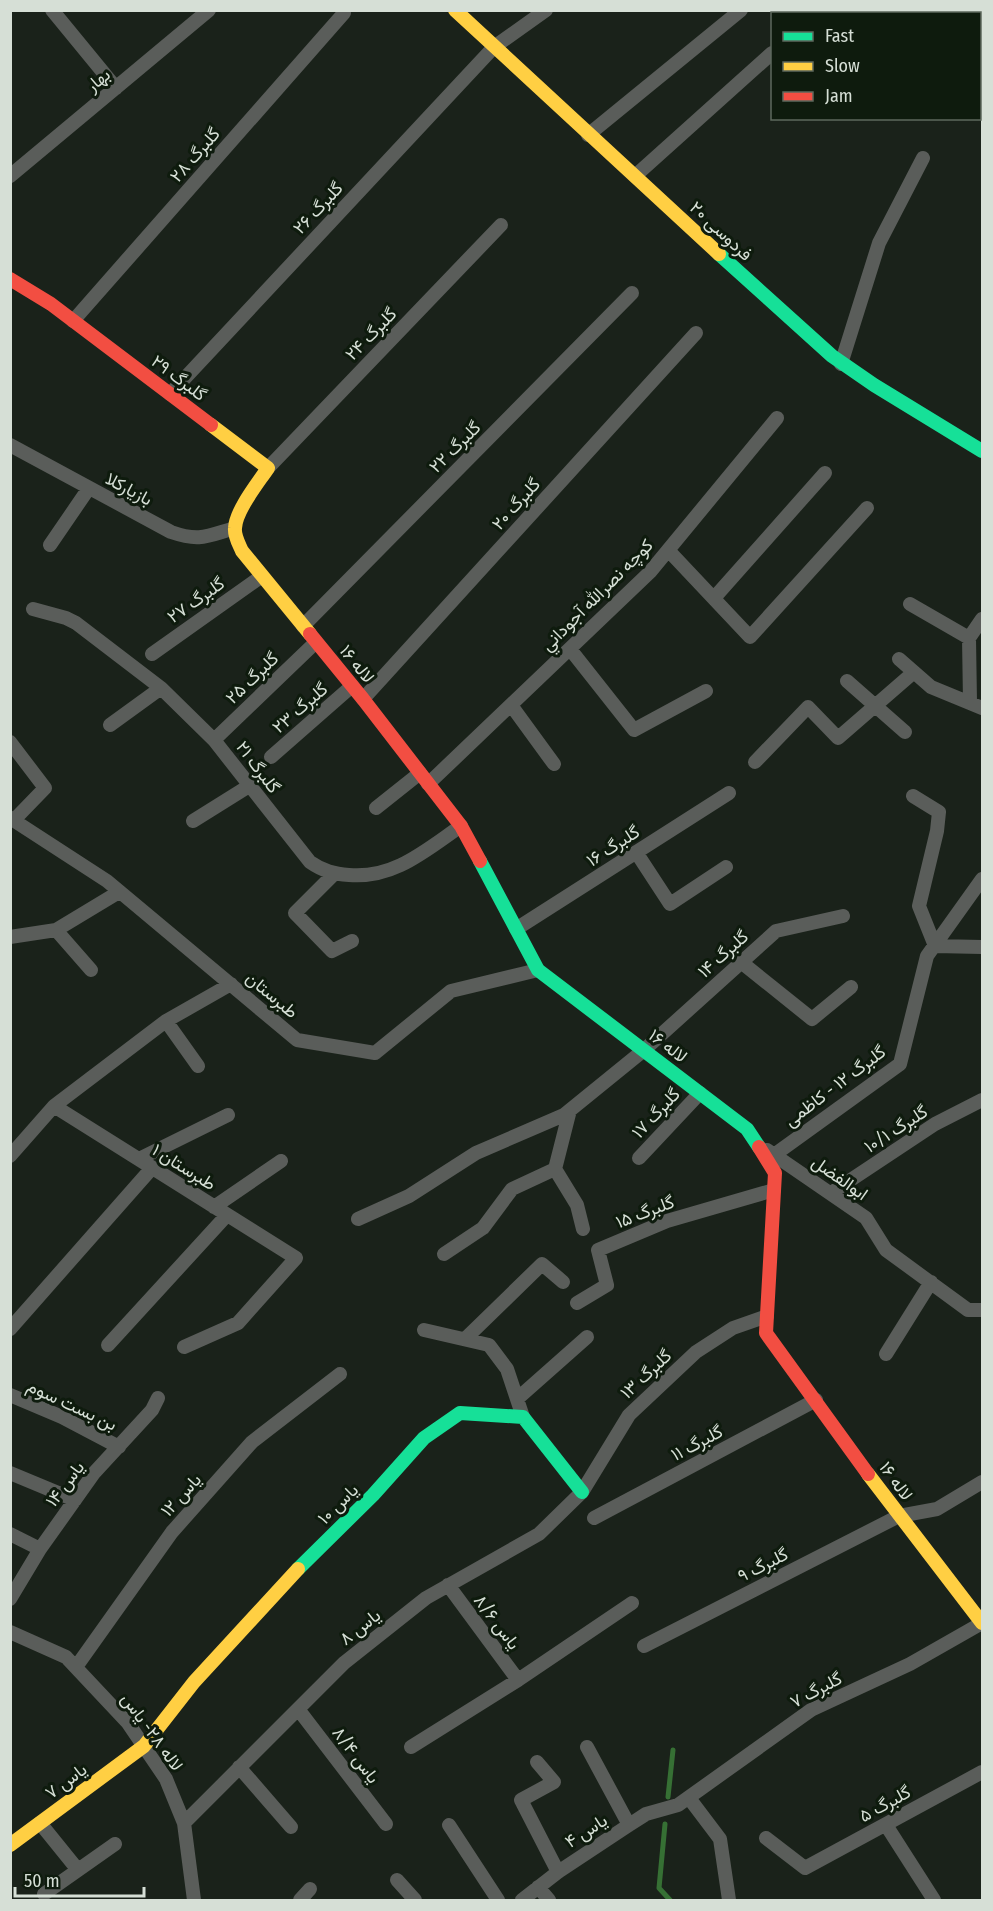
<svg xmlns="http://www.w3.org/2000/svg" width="993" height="1911" viewBox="0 0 993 1911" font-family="'Fira Sans Condensed',Vazirmatn,sans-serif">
	<rect width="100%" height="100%" fill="#1a221a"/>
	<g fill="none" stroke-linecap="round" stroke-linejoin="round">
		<path stroke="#367034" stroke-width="5" d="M668 1797 673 1750
			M665 1824 659 1888 670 1900"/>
		<path stroke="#585c57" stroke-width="3" stroke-dasharray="6 3" stroke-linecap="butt" d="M946 10 948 14
			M980 56 982 60"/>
		<path stroke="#5a5d5a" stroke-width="14" d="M52 10 116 88
			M817 14 820 10
			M588 135 741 10
			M10 176 209 10
			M635 176 772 53
			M73 321 344 13
			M841 364 879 243 923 158
			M170 394 494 47 546 10
			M10 445 171 532C200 542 207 536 235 528
			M268 468 501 225
			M50 545 89 488
			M668 550 750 637 867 508
			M714 598 825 473
			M910 604 969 638
			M33 609 66 618 76 623 161 688 214 740 310 862C323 871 334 874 349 875 394 879 426 850 461 826
			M303 626 632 293
			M570 649 634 730 706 691
			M152 654 262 576
			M899 659 931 687 982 708
			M847 681 905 732
			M363 699 696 333
			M970 702 969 638 982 619
			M511 705 554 764
			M110 725 161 688
			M214 740 316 642
			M10 742 45 788 14 820
			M271 757 352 686
			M755 762 808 707 838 738 914 672
			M428 784 650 572 777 418
			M913 796 939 812 937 831 919 906 935 946 982 947
			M376 808 420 773
			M10 818 107 881 297 1040 375 1053 451 991 538 970
			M193 821 249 786
			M636 852 670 904 726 867
			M334 874 295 913 332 951 352 941
			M516 929 729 793
			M56 930 91 970
			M10 937 56 930 119 892
			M741 962 812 1019 851 987
			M166 1021 198 1066
			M54 1106 166 1021 231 984
			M570 1110 555 1169 577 1205 583 1229
			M767 1150 866 1218 886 1250 968 1310H982
			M774 1155 900 1064 927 956 982 879
			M10 1156 54 1106 296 1258 238 1323 184 1347
			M639 1158 700 1093
			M139 1159 228 1115
			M831 1193 935 1124 982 1100
			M214 1207 281 1161
			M358 1219 409 1196 476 1153 564 1115 644 1050 776 931 843 916
			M444 1254 483 1228 512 1189 555 1169
			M577 1303 607 1285 598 1250 667 1221 774 1190
			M10 1329 152 1168
			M424 1330 489 1345 507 1369 523 1417
			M465 1339 542 1264 563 1282
			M108 1345 227 1215
			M886 1354 931 1282
			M10 1395 62 1417 119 1447
			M517 1399 587 1337
			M10 1473 75 1500
			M594 1518 816 1400
			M10 1534 40 1549
			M448 1585 518 1680
			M10 1599 40 1549 94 1473 152 1410 158 1398
			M10 1632 66 1657 128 1723 166 1779 184 1823 194 1900
			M644 1646 899 1516 937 1509 982 1482
			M76 1667 172 1532 252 1442 340 1374
			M298 1709 386 1824
			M411 1747 518 1680 632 1603
			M587 1747 629 1825
			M537 1762 554 1782 521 1800 558 1872
			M239 1767 291 1827
			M689 1798 720 1839 729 1900
			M40 1823 78 1870
			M184 1823 344 1663 426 1598 539 1534 582 1492 629 1415 696 1352 733 1328 767 1316
			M449 1825 498 1900
			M886 1825 934 1900
			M766 1838 805 1868 982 1772
			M397 1880 415 1900
			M538 1887 549 1900
			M44 1894 115 1844
			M300 1900 310 1889
			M522 1900 558 1872 629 1825 646 1814 678 1805 811 1710 910 1664 982 1623"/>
		<path stroke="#16e098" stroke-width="14" d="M719 254 832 356 874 385 982 451
			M480 861 538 970 747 1129 759 1147
			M298 1569 373 1495 424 1438 460 1413 523 1417 582 1492"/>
		<path stroke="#ffcf43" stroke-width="14" d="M455 10 719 254
			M211 425 268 468C258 483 236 510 235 528 234 536 239 544 242 551L310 634
			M868 1474 982 1623
			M10 1845 144 1746 194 1682 298 1569"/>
		<path stroke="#f24e42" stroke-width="14" d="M10 279 51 304 211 425
			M310 634 363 699 461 826 480 861
			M759 1147 775 1173 766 1333 868 1474"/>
	</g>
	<g text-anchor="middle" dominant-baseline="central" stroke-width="6" stroke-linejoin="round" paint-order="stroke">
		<g font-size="18" fill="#d6dfd6" stroke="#0e1b0d">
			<text transform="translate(98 80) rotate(-40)">بهار</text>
			<text transform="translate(195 155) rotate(-49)">گلبرگ ۲۸</text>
			<text transform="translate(318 208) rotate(-47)">گلبرگ ۲۶</text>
			<text transform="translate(721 231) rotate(43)">فردوسی ۲۰</text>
			<text transform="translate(371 334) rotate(-46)">گلبرگ ۲۴</text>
			<text transform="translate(179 378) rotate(37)">گلبرگ ۲۹</text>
			<text transform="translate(455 447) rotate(-45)">گلبرگ ۲۲</text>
			<text transform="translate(129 489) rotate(28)">بازیارکلا</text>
			<text transform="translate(516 504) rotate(-48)">گلبرگ ۲۰</text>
			<text transform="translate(597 595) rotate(-45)">كوچه نصرالله آجوداني</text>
			<text transform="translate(196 600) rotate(-35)">گلبرگ ۲۷</text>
			<text transform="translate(357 664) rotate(51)">لاله ۱۶</text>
			<text transform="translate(252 678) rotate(-44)">گلبرگ ۲۵</text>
			<text transform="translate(300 708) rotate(-41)">گلبرگ ۲۳</text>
			<text transform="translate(258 767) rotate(53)">گلبرگ ۲۱</text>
			<text transform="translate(613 846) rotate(-33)">گلبرگ ۱۶</text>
			<text transform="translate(723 954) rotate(-42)">گلبرگ ۱۴</text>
			<text transform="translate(272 995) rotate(40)">طبرستان</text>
			<text transform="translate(668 1046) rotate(37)">لاله ۱۶</text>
			<text transform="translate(835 1086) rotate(-37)">گلبرگ ۱۲ - کاظمی</text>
			<text transform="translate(656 1113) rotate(-47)">گلبرگ ۱۷</text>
			<text transform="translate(896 1129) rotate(-33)">گلبرگ ۱۰/۱</text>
			<text transform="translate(184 1167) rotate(32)">طبرستان ۱</text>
			<text transform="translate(840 1178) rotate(35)">ابوالفضل</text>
			<text transform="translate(645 1212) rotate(-21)">گلبرگ ۱۵</text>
			<text transform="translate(646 1374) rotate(-43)">گلبرگ ۱۳</text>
			<text transform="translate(72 1405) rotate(25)">بن بست سوم</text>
			<text transform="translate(697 1443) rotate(-28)">گلبرگ ۱۱</text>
			<text transform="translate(896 1481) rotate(54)">لاله ۱۶</text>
			<text transform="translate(65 1484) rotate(-53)">یاس ۱۴</text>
			<text transform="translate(181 1495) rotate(-48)">یاس ۱۲</text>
			<text transform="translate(338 1504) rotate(-45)">یاس ۱۰</text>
			<text transform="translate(763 1565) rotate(-27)">گلبرگ ۹</text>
			<text transform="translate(497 1622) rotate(53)">یاس ۸/۶</text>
			<text transform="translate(360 1627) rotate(-38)">یاس ۸</text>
			<text transform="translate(816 1690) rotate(-28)">گلبرگ ۷</text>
			<text transform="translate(152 1732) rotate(54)">لاله ۲۸- یاس</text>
			<text transform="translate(356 1755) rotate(53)">یاس ۸/۴</text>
			<text transform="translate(66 1781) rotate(-37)">یاس ۷</text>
			<text transform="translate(885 1804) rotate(-29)">گلبرگ ۵</text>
			<text transform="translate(586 1831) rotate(-33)">یاس ۴</text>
		</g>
	</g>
	<rect width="993" height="1911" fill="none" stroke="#d6dfd6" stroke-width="24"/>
	<rect x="771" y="12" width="210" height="108" fill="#0e1b0d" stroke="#5e695d" stroke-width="1.5"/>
	<rect x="783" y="32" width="30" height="9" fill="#16e098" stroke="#5e695d" stroke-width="1.5"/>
	<text x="825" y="42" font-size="18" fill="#d6dfd6">Fast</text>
	<rect x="783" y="62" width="30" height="9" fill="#ffcf43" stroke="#5e695d" stroke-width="1.5"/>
	<text x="825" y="72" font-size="18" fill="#d6dfd6">Slow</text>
	<rect x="783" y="92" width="30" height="9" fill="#f24e42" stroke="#5e695d" stroke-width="1.5"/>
	<text x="825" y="102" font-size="18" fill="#d6dfd6">Jam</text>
	<path d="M15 1887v9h129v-9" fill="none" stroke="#d6dfd6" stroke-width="3"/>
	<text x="24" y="1887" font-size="18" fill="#d6dfd6" stroke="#0e1b0d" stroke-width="4.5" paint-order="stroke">50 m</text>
</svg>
